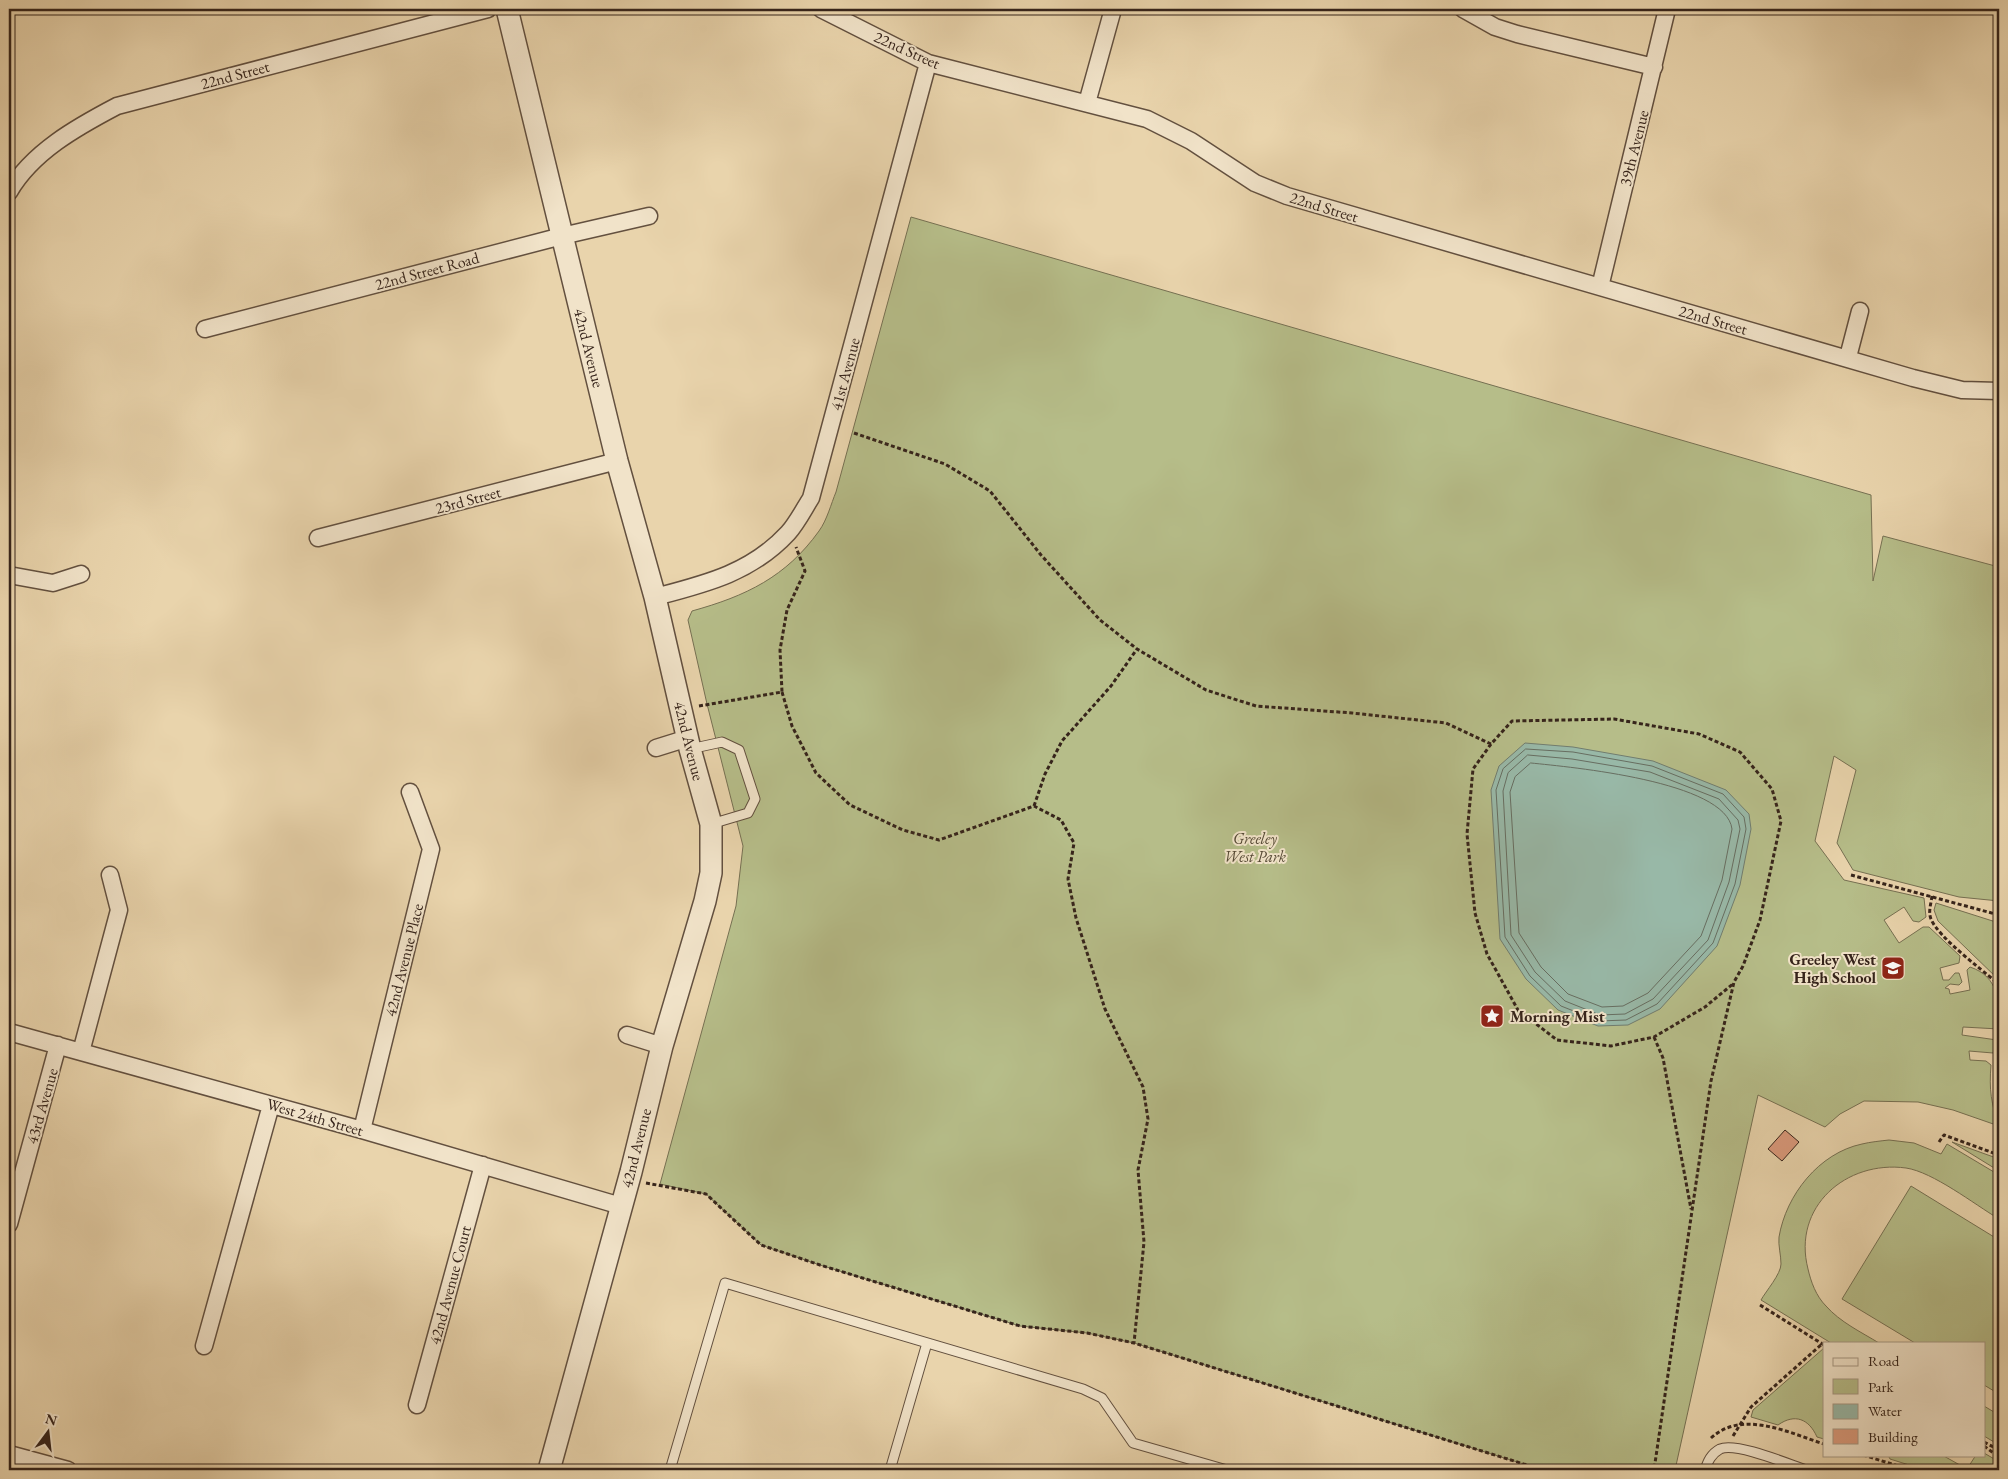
<svg xmlns="http://www.w3.org/2000/svg" width="2008" height="1479" viewBox="0 0 2008 1479" font-family="'EB Garamond',serif">
	<rect width="100%" height="100%" fill="#e9d4ac"/>
	<filter id="stains"><feTurbulence type="fractalNoise" baseFrequency=".004" numOctaves="4"/><feColorMatrix values="0 0 0 0 .2 0 0 0 0 .09 0 0 0 0 .02 0 0 0 .5 -.17"/></filter>
	<radialGradient id="worn" r=".72"><stop offset=".6" stop-color="#630" stop-opacity="0"/><stop offset="1" stop-color="#630" stop-opacity=".3"/></radialGradient>
	<path fill="#b6bd89" stroke="#767052" d="M911 217 1871 495 1873 581 1883 536 1999 567V901L1959 897 1853 870 1837 843 1856 770 1834 756 1815 841 1844 880 1924 898 1926 917 1919 922 1913 921 1904 907 1884 920 1899 943 1923 927H1929L1960 956 1959 963 1940 968 1943 980H1949L1955 973H1959L1962 982 1959 985 1950 984 1945 988 1949 989 1950 994 1970 990 1967 970 1970 967C2000 977 1999 1003 1999 1029L1963 1027 1962 1035 1997 1040 1993 1053 1969 1051 1970 1060 1986 1061 1991 1065C1989 1090 1991 1103 1999 1126L1953 1110 1918 1102 1864 1101 1840 1114 1825 1127 1758 1095 1675 1470H1543L1134 1343 1087 1333 1020 1326 820 1265 761 1245 706 1194 660 1184 736 906 743 846 707 704 688 620 692 611C746 596 786 577 819 531 827 520 831 504 836 492Z
		M1936 903 1999 923 1996 939 1999 941V980L1938 921 1934 910Z
		M1889 1140 1914 1143 1941 1154 1947 1144 1999 1175V1219C1974 1204 1933 1172 1906 1168 1846 1160 1792 1207 1808 1269 1811 1282 1816 1296 1826 1306 1840 1322 1861 1332 1879 1343H1831L1761 1300C1766 1291 1781 1274 1781 1264 1781 1255 1778 1245 1779 1237 1786 1195 1819 1153 1862 1144 1870 1142 1880 1141 1889 1140Z
		M1952 1142 1999 1159V1171Z
		M1911 1186 1999 1240V1394L1984 1385V1343H1915L1842 1299Z
		M1824 1348V1439L1817 1437C1809 1419 1795 1413 1778 1425L1751 1417 1753 1410Z
		M1984 1406 1999 1415V1445L1984 1436Z
		M1984 1453 1996 1460 1989 1470H1925L1890 1459 1888 1455H1942L1967 1469 1976 1455H1984Z"/>
	<path fill="#98b8a7" stroke="#717d6f" d="M1525 743 1573 747 1653 761 1726 790 1749 814 1751 829 1740 885 1717 946 1660 1009 1628 1025 1598 1026 1558 1010 1526 979 1500 939 1491 790 1499 766Z"/>
	<g fill="none" stroke-linecap="round" stroke-linejoin="round">
		<path stroke="#676e61" stroke-width="1" d="M1526 749 1573 752 1652 766 1723 794 1744 817 1746 829 1735 884 1713 943 1657 1004 1626 1020 1599 1021 1561 1006 1530 976 1505 937 1496 790 1503 769Z
			M1528 755 1572 759 1650 772 1719 799 1738 820 1740 829 1729 882 1708 940 1653 999 1625 1014 1600 1015 1565 1001 1535 972 1511 935 1503 791 1508 773Z
			M1531 763C1570 767 1726 781 1732 829L1722 880 1701 936 1648 993 1623 1006 1602 1007 1568 994 1541 967 1519 933 1510 792 1515 777Z"/>
	</g>
	<path fill="#db9a7c" stroke="#36241b" d="M1785 1130 1799 1142 1782 1161 1768 1149Z"/>
	<g fill="none" stroke-linecap="round" stroke-linejoin="round">
		<g stroke="#63503f" stroke-width="11">
			<path id="service" d="M690 749 722 742 739 750 755 799 748 813 711 824
				M670 1470 725 1283 1083 1389 1102 1398 1133 1443 1227 1470
				M890 1470 927 1343
				M1705 1470C1708 1461 1711 1454 1720 1449 1736 1442 1788 1464 1806 1470"/>
		</g>
		<g stroke="#63503f" stroke-width="19">
			<path id="minor" d="M821 9 928 63 1147 119 1191 141 1255 183 1287 196 1913 378 1962 390 1999 391
				M1463 9 1495 27 1517 34 1654 67
				M1087 103 1113 9
				M9 192C32 152 77 127 117 106L488 9
				M1600 287 1667 9
				M205 329 562 236 649 216
				M1848 357 1860 311
				M318 538 617 461
				M9 575 53 583 81 574
				M655 597C705 584 751 573 788 533 797 523 804 509 811 498L928 63
				M656 748 688 738
				M9 1032 362 1130 621 1206
				M627 1035 662 1046
				M81 1052 119 910 110 875
				M362 1130 431 849 410 792
				M9 1224 58 1045
				M204 1346 271 1105
				M417 1405 483 1165
				M9 1454 68 1470"/>
		</g>
		<g stroke="#63503f" stroke-width="24">
			<path id="tertiary" d="M507 9 617 461 655 597 690 749 711 824V873L705 901 662 1046 631 1172 549 1470"/>
		</g>
		<path stroke="#36241b" stroke-width="3" stroke-dasharray="4 2.5" stroke-linecap="butt" d="M854 433 945 464 990 491 1041 555 1100 620 1137 649 1206 690 1256 706 1352 713 1446 723 1491 744 1512 721 1614 719 1699 734 1740 752 1772 789 1781 821 1760 920 1743 966 1734 982 1711 1081 1654 1470
			M782 692 792 726 816 773 850 805 903 830 939 840 1034 806 1061 820 1074 843 1068 879 1076 918 1105 1009 1143 1087 1148 1119 1138 1170 1144 1242 1134 1343
			M699 706 782 692 780 650 787 610 805 571 796 547
			M1491 744 1473 769 1467 834 1475 913 1487 954 1518 1010 1557 1040 1611 1046 1654 1037 1705 1007 1734 983
			M1034 806 1045 774 1062 741 1111 686 1137 649
			M1851 875 1999 915
			M1932 896C1931 904 1928 912 1931 919 1938 937 1980 968 1996 982L1999 989
			M1654 1037 1663 1058 1691 1209
			M1999 1044 1995 1098 1999 1116
			M1939 1142 1944 1135 1999 1155
			M646 1183 706 1194 761 1245 820 1265 1020 1326 1087 1333 1134 1343 1543 1470
			M1760 1305 1824 1345
			M1733 1436 1751 1407 1822 1344
			M1711 1438C1743 1409 1789 1433 1824 1444
			M1984 1442 1999 1450
			M1984 1446 1999 1457
			M1863 1455 1911 1470
			M1994 1470 1999 1464"/>
		<use href="#service" stroke="#f1e3c9" stroke-width="9"/>
		<use href="#minor" stroke="#f1e3c9" stroke-width="16"/>
		<use href="#tertiary" stroke="#f1e3c9" stroke-width="21"/>
	</g>
	<defs>
		<g id="school-square" transform="scale(1.25)"><rect x="-9" y="-9" width="18" height="18" rx="4" fill="#8f2418" stroke="#f1e3c9"/><path d="M0-5L7-2L0 1L-7-2ZM-4 1L0 2.5L4 1V4Q0 6-4 4Z" fill="#fff"/></g>
		<g id="sight-square" transform="scale(1.25)"><rect x="-9" y="-9" width="18" height="18" rx="4" fill="#8f2418" stroke="#f1e3c9"/><path d="M0-6L1.8-2.2L6-1.7L2.9 1.2L3.7 5.4L0 3.3L-3.7 5.4L-2.9 1.2L-6-1.7L-1.8-2.2Z" fill="#fff"/></g>
	</defs>
	<g fill-rule="evenodd">
		<use href="#school-square" x="1893" y="968"/>
		<use href="#sight-square" x="1492" y="1016"/>
	</g>
	<g text-anchor="middle" dominant-baseline="central" stroke-width="4" stroke-linejoin="round" paint-order="stroke">
		<g font-size="16" fill="#36241b" stroke="#f1e3c9">
			<text transform="translate(907 50) rotate(24)">22nd Street</text>
			<text transform="translate(235 75) rotate(-15)">22nd Street</text>
			<text transform="translate(1634 148) rotate(-76)">39th Avenue</text>
			<text transform="translate(1324 207) rotate(17)">22nd Street</text>
			<text transform="translate(427 271) rotate(-15)">22nd Street Road</text>
			<text transform="translate(1713 320) rotate(16)">22nd Street</text>
			<text transform="translate(589 348) rotate(76)">42nd Avenue</text>
			<text transform="translate(845 374) rotate(-75)">41st Avenue</text>
			<text transform="translate(468 500) rotate(-15)">23rd Street</text>
			<text transform="translate(689 741) rotate(76)">42nd Avenue</text>
			<text transform="translate(404 960) rotate(-76)">42nd Avenue Place</text>
			<text transform="translate(42 1106) rotate(-74)">43rd Avenue</text>
			<text transform="translate(315 1117) rotate(16)">West 24th Street</text>
			<text transform="translate(636 1148) rotate(-76)">42nd Avenue</text>
			<text transform="translate(450 1285) rotate(-75)">42nd Avenue Court</text>
		</g>
		<g font-size="16" font-style="italic" fill="#564a36" stroke="#f1e3c9">
			<text x="1255" y="838">Greeley<tspan x="1255" dy="18">West Park</tspan></text>
		</g>
		<g font-size="16" font-weight="bold" fill="#36241b" stroke="#f1e3c9" text-anchor="end">
			<text x="1876" y="959">Greeley West<tspan x="1876" dy="18">High School</tspan></text>
			<text x="1510" y="1016" text-anchor="start">Morning Mist</text>
		</g>
	</g>
	<rect width="2008" height="1479" fill="none" stroke="#e9d4ac" stroke-width="30"/>
	<rect x="10" y="10" width="1988" height="1459" fill="none" stroke="#36241b" stroke-width="2.5"/>
	<rect x="15" y="15" width="1978" height="1449" fill="none" stroke="#36241b"/>
	<rect x="1823" y="1342" width="162" height="115" fill="#f1e3c9" stroke="#a69783"/>
	<rect x="1833" y="1358" width="25" height="8" fill="#f1e3c9" stroke="#a69783"/>
	<text x="1868" y="1366" font-size="15" fill="#36241b">Road</text>
	<rect x="1833" y="1379" width="25" height="15" fill="#b6bd89" stroke="#a69783"/>
	<text x="1868" y="1392" font-size="15" fill="#36241b">Park</text>
	<rect x="1833" y="1404" width="25" height="15" fill="#98b8a7" stroke="#a69783"/>
	<text x="1868" y="1416" font-size="15" fill="#36241b">Water</text>
	<rect x="1833" y="1429" width="25" height="15" fill="#db9a7c" stroke="#a69783"/>
	<text x="1868" y="1442" font-size="15" fill="#36241b">Building</text>
	<g transform="translate(48 1432) rotate(15)" stroke="#f1e3c9" stroke-width="4" paint-order="stroke">
	<path d="M0-4L9 19L0 12L-9 19Z" fill="#36241b"/>
	<text y="-8" font-size="14" font-weight="bold" text-anchor="middle" fill="#36241b">N</text>
	</g>
	<rect width="100%" height="100%" filter="url(#stains)"/>
	<rect width="100%" height="100%" fill="url(#worn)"/>
</svg>
